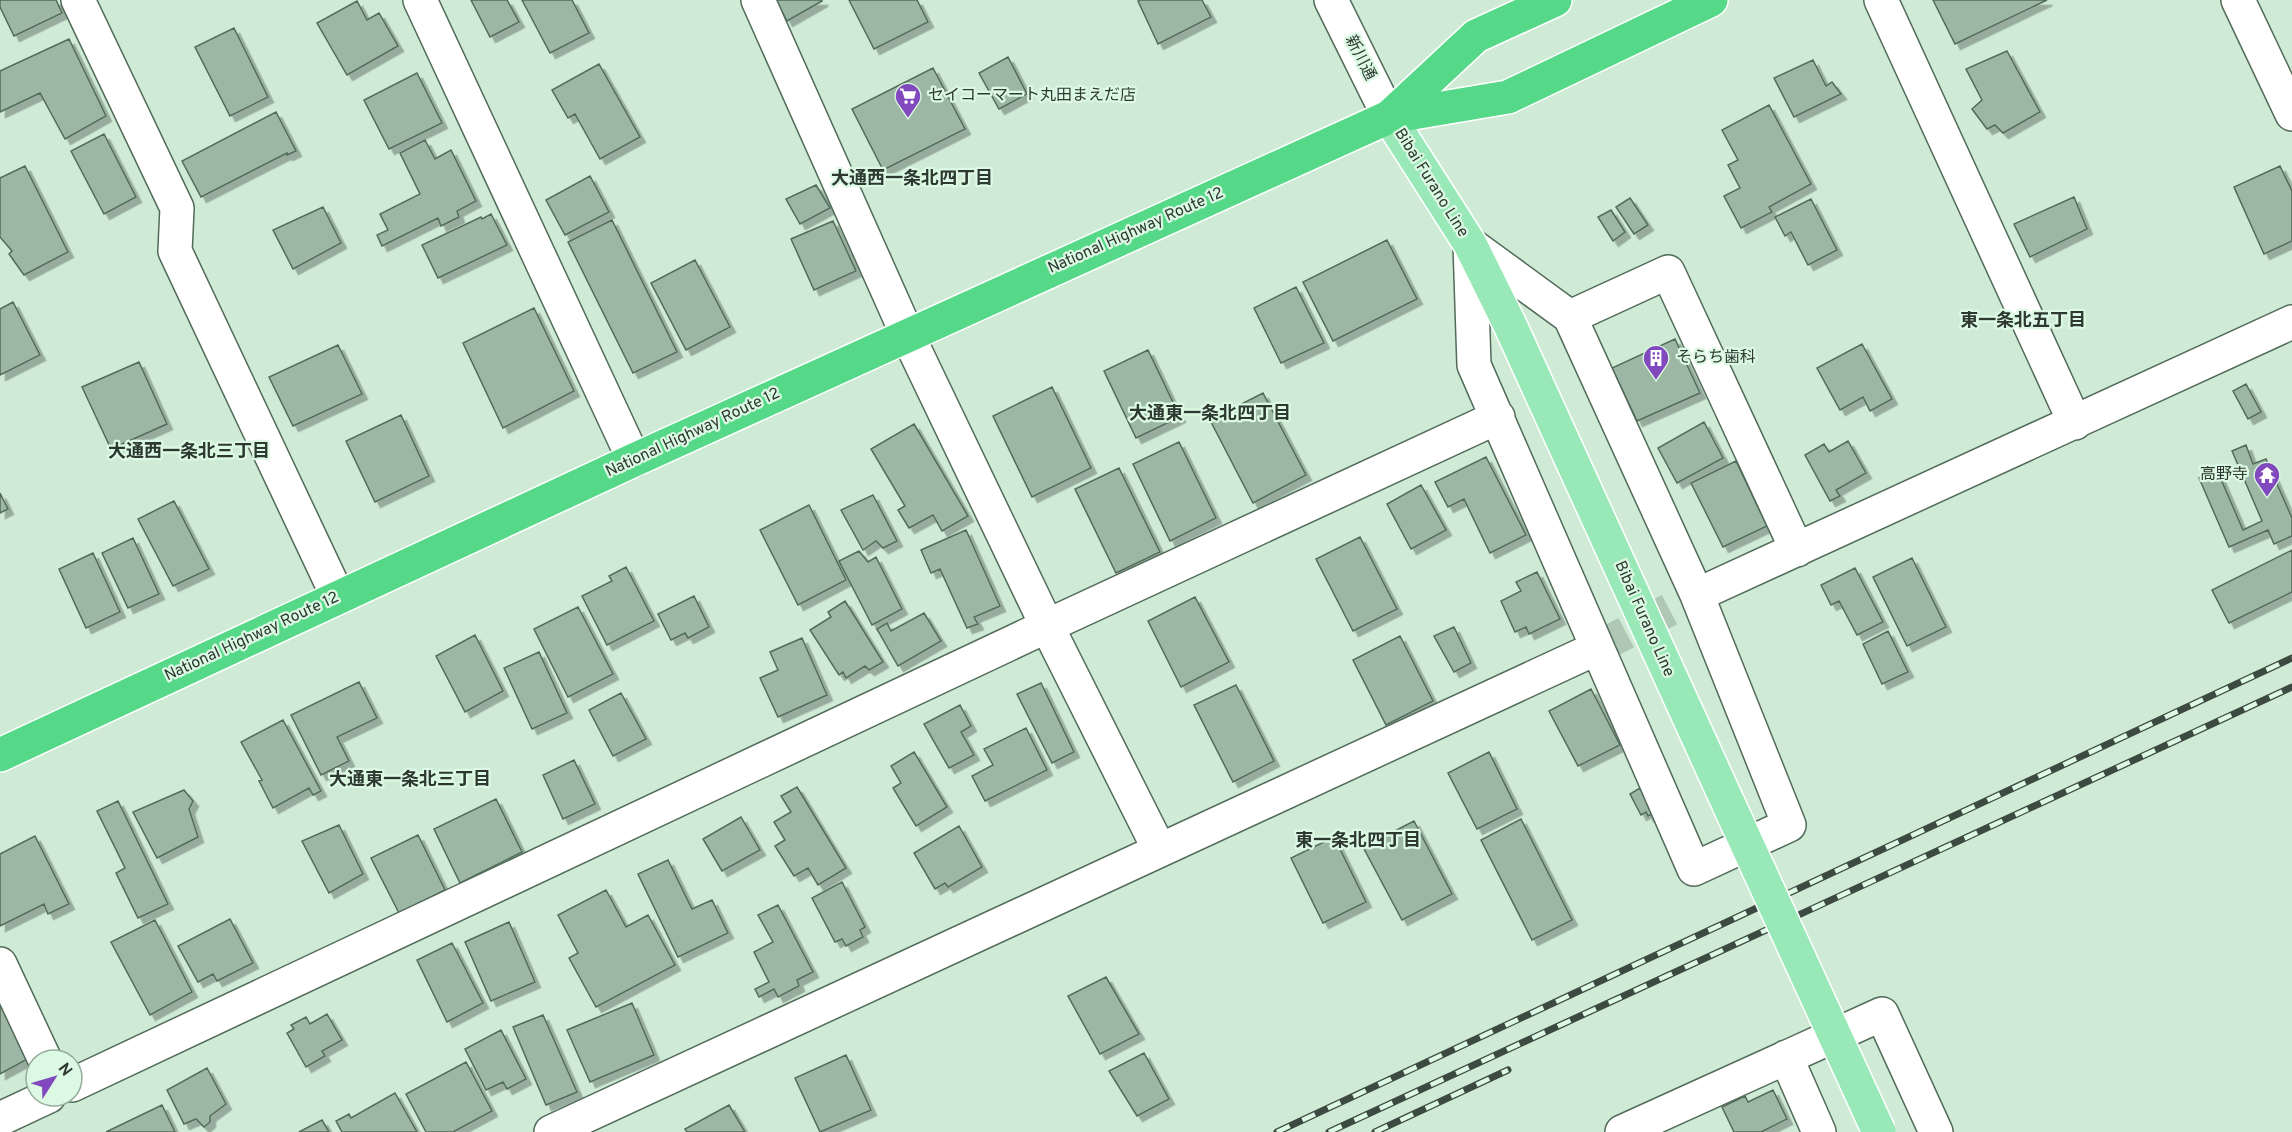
<svg xmlns="http://www.w3.org/2000/svg" width="2292" height="1132" viewBox="0 0 2292 1132" font-family="Overpass,'Noto Sans JP',sans-serif">
	<defs>
		<filter id="shadow"><feDropShadow dx="5.5" dy="5.5" stdDeviation="0" flood-color="#0004"/></filter>
	</defs>
	<rect width="100%" height="100%" fill="#cfebd6"/>
	<path fill="#9cb8a4" stroke="#536c5a" stroke-width="1.5" filter="url(#shadow)" d="M0 0H56L62 13 14 36 0 7Z
		M471 0H507L519 22 490 37Z
		M522 0H572L589 33 550 53Z
		M776 0H822V1L787 21Z
		M849 0H917L928 22 874 49Z
		M1140 0H1202L1211 17 1158 44 1138 1Z
		M1933 0H2047L1955 44Z
		M357 1 367 20 379 13 398 46 347 75 317 23Z
		M234 28 268 97 230 116 195 47Z
		M69 39 106 116 65 139 40 93 0 112V71Z
		M2007 51 2040 112 2003 133 1995 125 1987 129 1972 109 1982 100 1966 69Z
		M1008 57 1027 94 999 109 979 73Z
		M1813 60 1826 86 1832 82 1841 94 1794 117 1774 78Z
		M599 64 640 137 600 159 575 114 568 118 552 90Z
		M933 68 965 129 883 170 852 109Z
		M417 73 442 123 389 149 364 100Z
		M1769 105 1811 184 1769 207 1772 212 1741 228 1724 196 1740 188 1728 165 1738 160 1722 130Z
		M276 112 296 151 287 155V153L201 197 182 161Z
		M104 134 136 197 104 214 71 151Z
		M425 140 435 159 451 150 476 201 457 211 459 217 441 226 438 218 382 246 377 235 388 230 380 214 420 194 400 153Z
		M25 166 68 252 24 275 9 254 12 251 0 237V178Z
		M2280 166 2292 191V241L2264 254 2234 187Z
		M590 176 609 212 565 235 546 200Z
		M816 185 830 208 800 224 786 199Z
		M2074 197 2087 229 2030 257 2014 224Z
		M1630 198 1648 225 1634 234 1616 207Z
		M1811 199 1837 250 1808 265 1791 232 1785 236 1775 217Z
		M323 207 341 243 293 269 273 230Z
		M1611 210 1625 232 1613 241 1598 217Z
		M491 214 507 245 438 278 422 245 481 217 482 219Z
		M612 220 677 352 633 373 568 242Z
		M833 221 856 271 814 290 791 239Z
		M1387 240 1417 299 1333 341 1303 282Z
		M695 260 730 327 686 350 651 283Z
		M1296 287 1324 343 1281 363 1254 308Z
		M13 302 40 355 0 375V309Z
		M534 308 574 391 503 428 463 343Z
		M1675 339 1700 393 1637 421 1612 368Z
		M1862 344 1892 399 1870 411 1863 397 1840 410 1817 368Z
		M338 345 362 394 293 426 269 377Z
		M1148 350 1180 417 1136 438 1104 371Z
		M139 362 167 424 111 449 82 387Z
		M2246 384 2261 412 2248 419 2233 391Z
		M1052 387 1091 468 1032 497 993 416Z
		M1263 393 1306 475 1253 503 1210 420Z
		M401 415 429 476 375 502 346 441Z
		M1704 422 1723 458 1677 483 1658 448Z
		M914 424 968 516 942 531 933 515 909 528 898 510 905 506 871 449Z
		M1848 441 1866 473 1836 490 1840 496 1830 501 1805 455 1824 444 1829 452Z
		M1179 442 1216 518 1170 541 1133 464Z
		M2246 445 2253 464 2266 459 2292 518V536L2274 544 2268 530 2229 547 2199 478 2217 470 2243 530 2262 521 2232 451Z
		M1486 457 1526 535 1490 553 1464 499 1448 507 1435 482Z
		M1736 461 1767 526 1723 547 1691 483Z
		M1119 468 1160 552 1116 573 1075 489Z
		M1421 485 1446 530 1411 549 1387 504Z
		M0 493 8 509 0 513Z
		M873 495 897 541 883 548 876 541 863 550 841 510Z
		M174 501 209 569 173 586 138 519Z
		M809 505 846 580 798 605 760 530Z
		M966 530 1000 606 974 617 978 624 967 628 940 569 931 573 921 550Z
		M1360 537 1397 609 1353 631 1316 559Z
		M133 538 159 594 128 608 102 553Z
		M2292 550V592L2229 623 2212 590Z
		M859 551 868 562 876 557 902 609 872 625 839 561Z
		M93 553 120 612 86 628 59 569Z
		M1912 558 1946 627 1907 646 1873 577Z
		M626 567 654 621 607 645 582 596 612 581 609 576Z
		M1855 568 1883 622 1857 635 1839 601 1831 605 1821 585Z
		M1537 572 1560 619 1529 634 1526 627 1515 632 1501 601 1521 591 1516 582Z
		M694 596 709 627 688 638 685 633 671 640 658 614Z
		M1195 597 1229 662 1181 687 1148 621Z
		M845 601 883 662 869 670 865 666 846 678 843 672 839 675 810 630 831 617 828 612Z
		M578 607 613 674 568 697 534 629Z
		M924 613 941 641 898 666 877 629 887 623 891 631Z
		M1454 627 1471 663 1454 672 1434 636Z
		M1888 631 1908 672 1882 684 1863 644Z
		M475 635 503 691 465 712 436 656Z
		M1400 636 1433 701 1386 725 1353 660Z
		M802 638 827 695 778 717 760 678 778 670 770 652Z
		M539 652 567 713 532 729 504 668Z
		M359 682 377 718 337 737 349 761 321 775 291 715Z
		M1041 683 1074 752 1052 763 1017 694Z
		M1236 685 1274 761 1233 782 1194 705Z
		M1591 689 1620 745 1578 766 1549 711Z
		M621 693 646 739 613 756 589 710Z
		M960 705 971 726 961 732 974 755 949 768 924 724Z
		M283 720 321 791 313 795 309 788 273 808 259 781 262 780 241 742Z
		M1026 728 1047 770 985 801 972 776 993 765 984 749Z
		M914 752 947 807 916 826 893 788 901 783 891 766Z
		M1489 752 1517 809 1477 829 1448 773Z
		M574 760 595 804 563 819 543 775Z
		M797 787 846 868 818 885 808 868 794 876 775 846 785 840 774 822 791 812 781 796Z
		M1640 788 1654 813 1648 816 1646 812 1641 815 1630 794Z
		M184 790 193 801 189 809 198 837 157 858 133 812Z
		M496 799 522 852 460 883 434 829Z
		M118 801 168 904 138 918 116 873 125 868 97 811Z
		M741 817 760 850 722 871 703 839Z
		M1521 819 1572 920 1532 940 1481 840Z
		M1414 821 1452 894 1402 920 1363 847Z
		M339 825 363 874 329 893 302 841Z
		M959 826 982 867 948 887 945 883 935 889 914 853Z
		M418 835 445 890 399 913 371 858Z
		M35 836 69 904 48 914 44 904 0 926V854Z
		M1334 837 1366 902 1323 923 1291 858Z
		M668 860 692 909 712 900 728 933 678 957 638 874Z
		M842 882 865 927 860 930 863 937 846 946 842 939 835 942 812 898Z
		M606 890 626 927 648 915 675 965 596 1007 569 958 578 953 558 915Z
		M778 905 813 972 797 980 799 986 778 997 774 989 759 997 755 989 769 982 754 952 773 942 758 915Z
		M230 919 253 963 217 981 213 974 198 982 178 946Z
		M155 920 192 992 150 1015 111 942Z
		M509 922 535 982 491 1001 465 942Z
		M452 943 483 1003 447 1022 417 960Z
		M1106 977 1139 1034 1100 1054 1068 996Z
		M0 998 33 1056 0 1074Z
		M632 1003 654 1055 590 1082 567 1030Z
		M327 1014 342 1040 322 1051 325 1056 306 1067 287 1033 294 1029 291 1025 306 1017 310 1024Z
		M543 1015 577 1092 546 1105 513 1027Z
		M501 1030 526 1079 507 1089 503 1082 486 1090 465 1049Z
		M1144 1053 1169 1099 1137 1116 1109 1071Z
		M846 1055 871 1110 820 1132 795 1078Z
		M466 1062 492 1111 453 1132H426L406 1094Z
		M207 1068 226 1104 210 1116V1122L204 1127 196 1119 184 1124 167 1090Z
		M1773 1090 1787 1119 1761 1132H1734L1722 1107 1745 1096 1748 1102Z
		M395 1093 417 1132H342L336 1121 349 1114 351 1118Z
		M162 1105 175 1132H106Z
		M729 1105 745 1132H687L685 1129Z
		M322 1120 329 1132H299Z"/>
	<g fill="none" stroke-linecap="round" stroke-linejoin="round">
		<path stroke="#afc7b5" stroke-width="33" stroke-dasharray="33 16" stroke-linecap="butt" d="M1597 648 1697 595"/>
		<g stroke="#526b59" stroke-width="36">
			<path id="minor" d="M78 0 177 208 175 251 338 597
				M420 0 634 460
				M758 0 907 334 1047 626 1159 849
				M1331 0 1389 117
				M1881 0 2075 423
				M2238 0 2292 114
				M1470 244 1570 317 1697 595 1789 825 1694 869 1474 365Z
				M1570 317 1668 272 1797 550
				M1697 595 2292 322
				M0 964 45 1060
				M1786 1057 1819 1132
				M72 1085 1047 626 1498 417
				M0 1119 49 1096
				M551 1132 1597 648
				M1622 1132 1882 1014 1936 1132"/>
		</g>
		<g stroke="#fff" stroke-width="36">
			<path id="major" d="M1389 117 1470 244 1510 325 1729 805"/>
		</g>
		<g stroke="#fff" stroke-width="36">
			<path id="highway" d="M1389 117 1476 36 1555 0
				M0 755 634 460 1389 117 1508 97 1711 0"/>
		</g>
		<use href="#minor" stroke="#fff" stroke-width="33"/>
		<use href="#major" stroke="#99e8b8" stroke-width="33"/>
		<use href="#highway" stroke="#55d988" stroke-width="33"/>
		<g stroke="#3d4a41" stroke-width="7">
			<path id="rail" d="M1277 1132 2292 658
				M1329 1132 2292 687
				M1375 1132 1508 1070"/>
		</g>
		<use href="#rail" stroke="#dcf9e3" stroke-width="4.5" stroke-dasharray="14" stroke-linecap="butt"/>
		<g stroke="#fff" stroke-width="36" stroke-linecap="butt">
			<path id="major-bridge" d="M1729 805 1879 1132"/>
		</g>
		<use href="#major-bridge" stroke="#99e8b8" stroke-width="33"/>
	</g>
	<defs>
		<g id="supermarket-pin" transform="scale(1.35)"><path d="M0 17L-7.5 6A9.5 9.5 0 1 1 7.5 6Z" fill="#8248be" stroke="#dcf9e3"/><path d="M-6-5.5h2.5l.6 2H6L4.5 2H-2.5L-4.4-4H-6ZM-1.5 3.2a1.3 1.3 0 1 0 .1 0ZM3 3.2a1.3 1.3 0 1 0 .1 0Z" fill="#fff"/></g>
		<g id="building-pin" transform="scale(1.35)"><path d="M0 17L-7.5 6A9.5 9.5 0 1 1 7.5 6Z" fill="#8248be" stroke="#dcf9e3"/><path d="M-4-6H4V6H1V3H-1V6H-4ZM-2.5-4.3h1.7v1.8h-1.7ZM.8-4.3h1.7v1.8H.8ZM-2.5-1h1.7V.8h-1.7ZM.8-1h1.7V.8H.8Z" fill="#fff"/></g>
		<g id="temple-pin" transform="scale(1.35)"><path d="M0 17L-7.5 6A9.5 9.5 0 1 1 7.5 6Z" fill="#8248be" stroke="#dcf9e3"/><path d="M0-6L5-2H3V0L6.5 2.5H4V6H1.5V3h-3V6H-4V2.5H-6.5L-3 0V-2H-5Z" fill="#fff"/></g>
	</defs>
	<g fill-rule="evenodd">
		<use href="#supermarket-pin" x="908" y="96"/>
		<use href="#building-pin" x="1656" y="358"/>
		<use href="#temple-pin" x="2267" y="475"/>
	</g>
	<g text-anchor="middle" dominant-baseline="central" stroke-width="4.5" stroke-linejoin="round" paint-order="stroke">
		<g font-size="16" fill="#2d3830" stroke="#dcf9e3">
			<text transform="translate(1360 58) rotate(63)">新川通</text>
			<text transform="translate(1431 183) rotate(58)">Bibai Furano Line</text>
			<text transform="translate(1136 231) rotate(-24)">National Highway Route 12</text>
			<text transform="translate(693 433) rotate(-25)">National Highway Route 12</text>
			<text transform="translate(1644 619) rotate(66)">Bibai Furano Line</text>
			<text transform="translate(252 637) rotate(-25)">National Highway Route 12</text>
		</g>
		<g font-size="16" fill="#2d3830" stroke="#dcf9e3" text-anchor="start">
			<text x="928" y="96">セイコーマート丸田まえだ店</text>
			<text x="1676" y="358">そらち歯科</text>
			<text x="2248" y="475" text-anchor="end">高野寺</text>
		</g>
		<g font-size="18" font-weight="bold" fill="#2d3830" stroke="#dcf9e3">
			<text x="912" y="179">大通西一条北四丁目</text>
			<text x="2023" y="321">東一条北五丁目</text>
			<text x="1210" y="414">大通東一条北四丁目</text>
			<text x="189" y="452">大通西一条北三丁目</text>
			<text x="410" y="780">大通東一条北三丁目</text>
			<text x="1358" y="841">東一条北四丁目</text>
		</g>
	</g>
	<g transform="translate(54 1078) rotate(53)"><circle r="28" fill="#dcf9e3" stroke="#96ac9b" stroke-width="1.5"/>
	<path d="M0-4.5L10 22L0 15L-10 22Z" fill="#8248be"/>
	<text y="-9" font-size="16" font-weight="bold" text-anchor="middle" fill="#2d3830">N</text>
	</g>
</svg>
